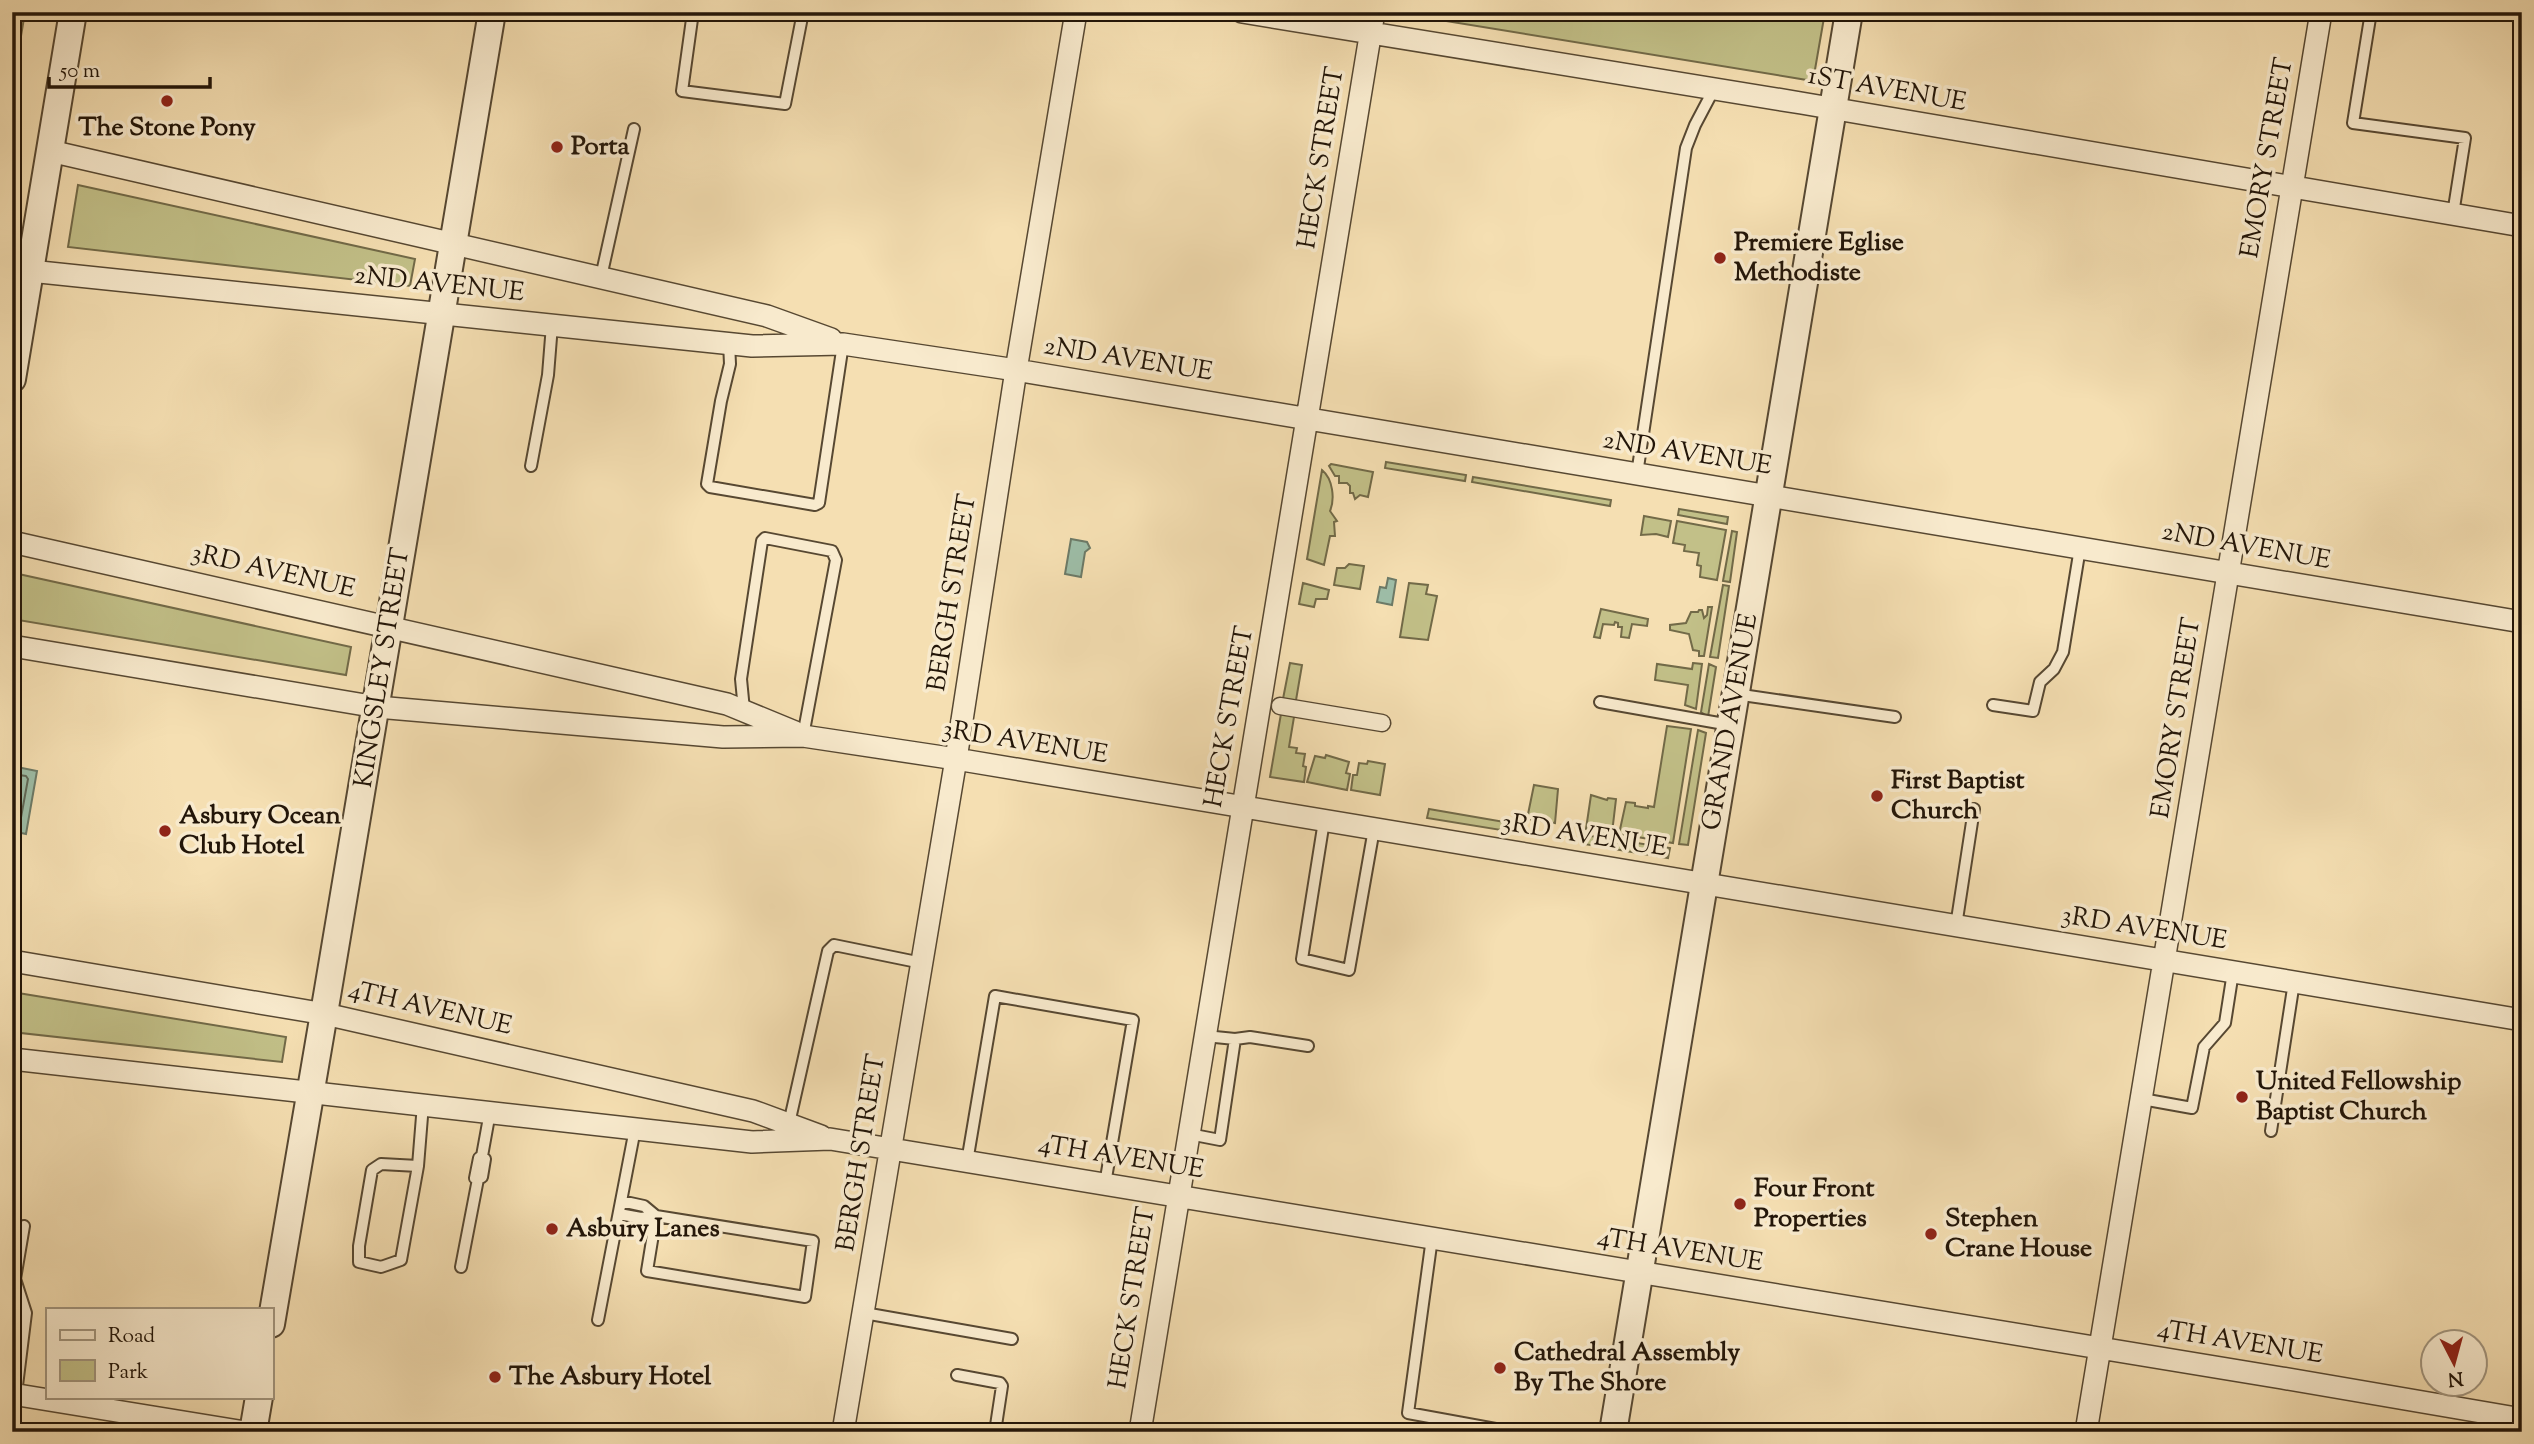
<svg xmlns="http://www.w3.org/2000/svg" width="2534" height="1444" viewBox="0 0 2534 1444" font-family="'Sorts Mill Goudy',serif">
	<rect width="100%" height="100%" fill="#f5dfb2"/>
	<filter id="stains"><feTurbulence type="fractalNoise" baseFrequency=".00286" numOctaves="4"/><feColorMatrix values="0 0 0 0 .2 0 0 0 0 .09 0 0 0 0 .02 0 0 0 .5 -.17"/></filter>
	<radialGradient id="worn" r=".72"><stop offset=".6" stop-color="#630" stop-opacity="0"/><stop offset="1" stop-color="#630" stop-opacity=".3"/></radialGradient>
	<path fill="#c2c088" stroke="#726a48" stroke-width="2" d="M12 12H25L12 90Z
		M1391 12H1825L1813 81Z
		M78 185 415 259 410 286 68 247Z
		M1386 462 1466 475 1465 481 1385 468Z
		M1331 464 1373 472 1368 497 1360 495 1355 499 1353 493H1350V486L1347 483H1339V476H1335L1329 466Z
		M1322 470C1333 479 1335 499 1330 511L1337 521 1334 522 1335 536H1330L1324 565 1307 559Z
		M1473 477 1611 500 1610 506 1472 482Z
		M1679 509 1728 517 1727 524 1678 515Z
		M1644 516 1671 521 1668 537 1656 534 1641 535Z
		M1677 521 1726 530 1717 580 1700 577 1701 566 1697 565 1699 553 1684 551 1685 545 1673 543Z
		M1732 531 1737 532 1730 582 1723 581Z
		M1349 564 1364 566 1360 589 1334 585 1337 568H1345Z
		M14 573 351 647 346 675 12 619Z
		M1303 583 1329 590 1327 599H1316L1314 607 1299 604Z
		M1409 583 1428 585 1426 594 1437 596 1428 640 1400 637Z
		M1723 585 1729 586 1718 658 1710 657Z
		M1708 607H1712L1704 656H1699V651L1693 650 1689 634 1670 630V625L1686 623 1691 612H1698L1699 610H1702L1704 618 1707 615Z
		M1601 609 1648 619 1647 626 1632 624 1629 638 1621 637 1622 627H1618V623L1615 622 1614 625 1603 624 1600 638 1594 637Z
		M1290 663 1302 665 1295 706 1282 704Z
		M1693 663 1702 664 1696 709 1685 705 1688 685 1655 680 1657 664 1692 669Z
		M1709 664 1716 667 1708 717 1701 712Z
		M1282 708 1295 711 1289 747 1297 748 1296 753 1305 754 1303 766 1306 767 1304 782 1270 777Z
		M1667 726 1691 729 1673 843 1619 834 1626 802 1635 803V806L1648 808V806L1654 807Z
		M1698 730 1706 733 1688 845 1679 844Z
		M1326 755 1349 762 1346 773 1350 774 1347 790 1307 782 1315 756 1325 758Z
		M1368 761 1385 764 1380 795 1351 790 1353 775H1357L1359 763 1367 764Z
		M1534 785 1558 789 1555 823 1527 819Z
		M1591 795 1607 800 1608 798 1616 799 1612 833 1586 829Z
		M1429 809 1516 824 1513 832 1427 818Z
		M1584 835 1670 848 1668 858 1584 844Z
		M12 992 286 1037 282 1062 12 1032Z"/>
	<path fill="#9dbda7" stroke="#6c7a67" stroke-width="2" d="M1071 539 1087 542 1090 548 1085 552 1081 577 1065 574Z
		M1388 578 1396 580 1392 605 1377 602 1380 587 1386 588Z
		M12 766 37 771 26 834 12 831Z"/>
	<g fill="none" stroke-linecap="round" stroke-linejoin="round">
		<path stroke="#606958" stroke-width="2" d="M12 774 26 776 28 779 20 823 12 825"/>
		<g stroke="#574832" stroke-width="14">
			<path id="service" d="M693 12 682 91 785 104 803 12
				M2371 12 2353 123 2465 138 2453 214
				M601 277 634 129
				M729 343 730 364 721 401 707 484 710 487 815 505 819 503 843 344
				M531 466 548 375 552 325
				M1637 474 1686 148 1695 125 1714 89
				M1735 694 1895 717
				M1600 702 1730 725
				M1993 705 2033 711 2040 682 2054 669 2063 652 2080 548
				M744 710 741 679 762 541 765 538 832 551 836 560 803 736
				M1324 821 1302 959 1349 970 1374 829
				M1956 926 1974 809
				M1235 1039 1250 1037 1308 1046
				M2142 1099 2192 1108 2204 1047 2225 1023 2233 972
				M788 1128 828 951 834 945 922 963
				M2271 1131 2294 982
				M1189 1134 1220 1140 1235 1039 1205 1036
				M482 1156 490 1112
				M967 1162 995 996 1133 1020 1105 1184
				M418 1166 381 1164 372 1170 359 1246V1262L381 1267 401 1260 418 1166 423 1104
				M619 1214 641 1218 656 1216 644 1206 621 1201
				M656 1216 813 1241 805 1297 647 1271Z
				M1432 1238 1408 1413 1512 1432
				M461 1267 478 1179 482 1177 485 1159 482 1156 479 1158 475 1178 478 1179
				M864 1313 1012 1339
				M598 1320 635 1129
				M957 1375 1000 1383 1002 1386 995 1432
				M16 1394 26 1313 15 1279 24 1226"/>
		</g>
		<g stroke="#574832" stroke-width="19">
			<path id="pedestrian" d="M1280 706 1382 723"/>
		</g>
		<g stroke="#574832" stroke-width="24">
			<path id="minor" d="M1242 12 1801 103 2522 226
				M50 151 767 316 831 339
				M30 271 752 346 843 344 1016 370 2522 622
				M12 542 727 704 795 732
				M12 646 377 707 723 737 803 736 956 759 2522 1020
				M12 961 325 1014 753 1111 821 1136
				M12 1059 752 1142 830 1139 2282 1378 2522 1419
				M12 1394 245 1432
				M843 1432 956 759 1016 370 1076 12
				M1140 1432 1374 12
				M2086 1432 2321 12"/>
		</g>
		<g stroke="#574832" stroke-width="30">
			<path id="tertiary" d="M12 379 73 12
				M271 1324C346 887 419 450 492 12
				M253 1432 259 1397
				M1613 1432 1849 12"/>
		</g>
		<use href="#service" stroke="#f8eacd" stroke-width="10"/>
		<use href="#pedestrian" stroke="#f8eacd" stroke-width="16"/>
		<use href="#minor" stroke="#f8eacd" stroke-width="21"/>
		<use href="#tertiary" stroke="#f8eacd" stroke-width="26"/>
	</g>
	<g fill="#8f2418" stroke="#f8eacd" stroke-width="2.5">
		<circle cx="167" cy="101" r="7"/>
		<circle cx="557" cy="147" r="7"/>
		<circle cx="1720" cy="258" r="7"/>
		<circle cx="1877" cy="796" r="7"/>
		<circle cx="165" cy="831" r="7"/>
		<circle cx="2242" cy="1097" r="7"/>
		<circle cx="1740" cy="1204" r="7"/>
		<circle cx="552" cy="1229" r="7"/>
		<circle cx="1931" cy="1234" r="7"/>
		<circle cx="1500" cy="1368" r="7"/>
		<circle cx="495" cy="1377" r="7"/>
	</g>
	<g text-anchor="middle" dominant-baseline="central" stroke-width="7" stroke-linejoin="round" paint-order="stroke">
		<g font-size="26" fill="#221508" stroke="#f8eacd">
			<text transform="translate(1887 90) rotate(10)">1ST AVENUE</text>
			<text transform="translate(1322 158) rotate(-81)">HECK STREET</text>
			<text transform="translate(2268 158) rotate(-80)">EMORY STREET</text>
			<text transform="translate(439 285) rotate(6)">2ND AVENUE</text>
			<text transform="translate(1128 360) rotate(9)">2ND AVENUE</text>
			<text transform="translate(1687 454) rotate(9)">2ND AVENUE</text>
			<text transform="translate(2246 547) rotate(10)">2ND AVENUE</text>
			<text transform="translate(273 572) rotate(13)">3RD AVENUE</text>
			<text transform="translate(953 593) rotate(-81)">BERGH STREET</text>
			<text transform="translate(383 668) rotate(-81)">KINGSLEY STREET</text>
			<text transform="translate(1230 717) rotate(-80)">HECK STREET</text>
			<text transform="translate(2177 718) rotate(-81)">EMORY STREET</text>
			<text transform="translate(1731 722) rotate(-80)">GRAND AVENUE</text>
			<text transform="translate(1025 743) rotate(9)">3RD AVENUE</text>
			<text transform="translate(1584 836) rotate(9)">3RD AVENUE</text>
			<text transform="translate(2144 929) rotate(9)">3RD AVENUE</text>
			<text transform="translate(430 1009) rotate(13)">4TH AVENUE</text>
			<text transform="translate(862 1153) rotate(-81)">BERGH STREET</text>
			<text transform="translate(1121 1158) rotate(9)">4TH AVENUE</text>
			<text transform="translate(1680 1251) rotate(9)">4TH AVENUE</text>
			<text transform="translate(1133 1298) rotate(-81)">HECK STREET</text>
			<text transform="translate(2240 1343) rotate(9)">4TH AVENUE</text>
		</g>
		<g font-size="26" font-weight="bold" fill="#221508" stroke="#f8eacd" text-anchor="start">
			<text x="167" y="128" text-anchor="middle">The Stone Pony</text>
			<text x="571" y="147">Porta</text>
			<text x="1734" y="243">Premiere Eglise<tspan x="1734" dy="30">Methodiste</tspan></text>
			<text x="1891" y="781">First Baptist<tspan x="1891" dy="30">Church</tspan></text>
			<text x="179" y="816">Asbury Ocean<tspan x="179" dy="30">Club Hotel</tspan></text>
			<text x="2256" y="1082">United Fellowship<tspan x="2256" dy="30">Baptist Church</tspan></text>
			<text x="1754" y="1189">Four Front<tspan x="1754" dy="30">Properties</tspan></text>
			<text x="1945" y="1219">Stephen<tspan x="1945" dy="30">Crane House</tspan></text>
			<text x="566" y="1229">Asbury Lanes</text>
			<text x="1514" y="1353">Cathedral Assembly<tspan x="1514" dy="30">By The Shore</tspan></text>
			<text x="509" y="1377">The Asbury Hotel</text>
		</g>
	</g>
	<rect width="2534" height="1444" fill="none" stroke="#f5dfb2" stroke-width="42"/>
	<rect x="14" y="14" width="2506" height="1416" fill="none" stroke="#221508" stroke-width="3.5"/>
	<rect x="21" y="21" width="2492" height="1402" fill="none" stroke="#221508" stroke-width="2"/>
	<rect x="46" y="1308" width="228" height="91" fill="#f8eacd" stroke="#a2957e" stroke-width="2"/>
	<rect x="60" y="1330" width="35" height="10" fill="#f8eacd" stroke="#a2957e" stroke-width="2"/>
	<text x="108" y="1342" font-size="21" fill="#221508">Road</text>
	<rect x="60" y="1360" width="35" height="21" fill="#c2c088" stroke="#a2957e" stroke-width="2"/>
	<text x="108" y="1378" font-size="21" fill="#221508">Park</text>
	<g transform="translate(2454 1363) rotate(174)"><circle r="33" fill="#f8eacd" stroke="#a2957e" stroke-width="2"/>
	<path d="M0-5L12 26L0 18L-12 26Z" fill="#8f2418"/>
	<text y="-10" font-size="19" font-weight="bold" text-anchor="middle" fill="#221508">N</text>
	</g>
	<path d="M49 77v10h161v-10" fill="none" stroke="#221508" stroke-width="3.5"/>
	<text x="60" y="77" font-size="21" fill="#221508" stroke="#f8eacd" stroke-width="5" paint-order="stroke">50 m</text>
	<rect width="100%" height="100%" filter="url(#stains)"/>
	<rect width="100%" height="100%" fill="url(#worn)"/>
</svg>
